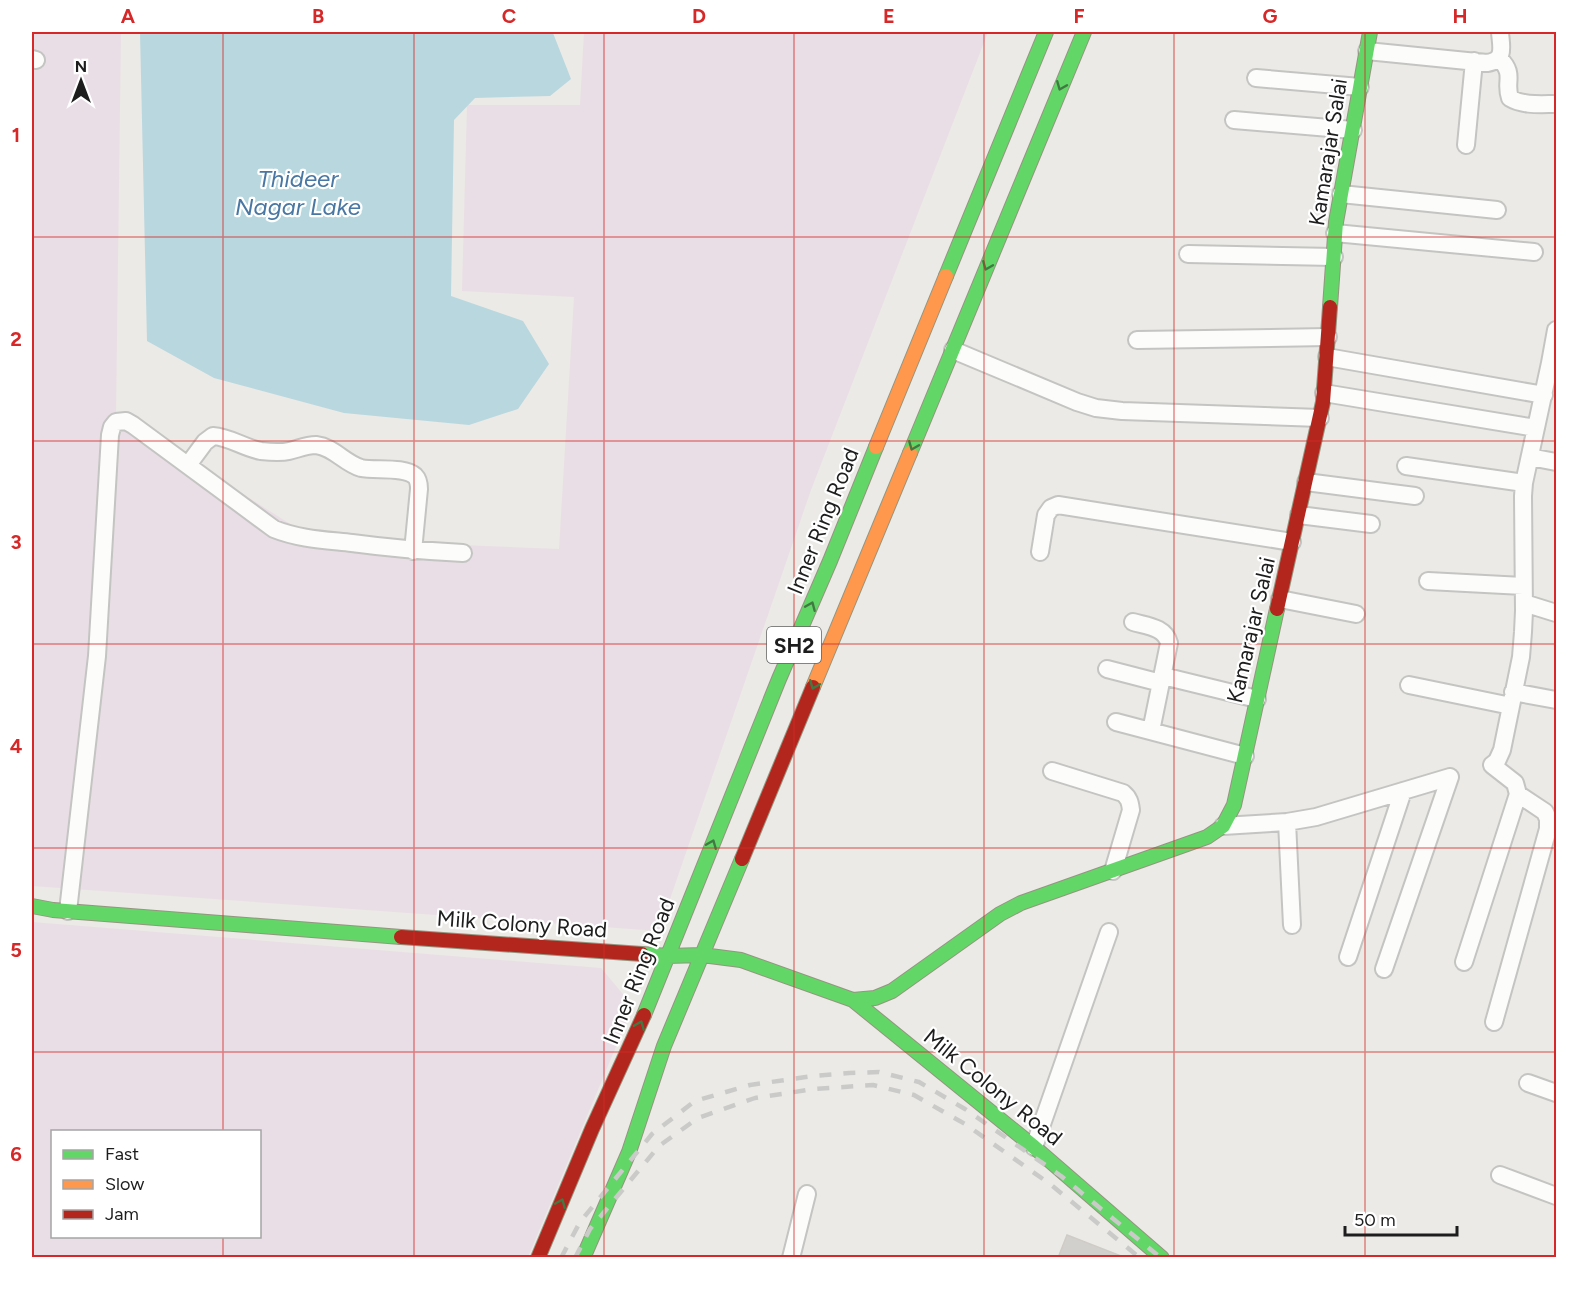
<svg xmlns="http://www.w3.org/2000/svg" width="1588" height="1289" viewBox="0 0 1588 1289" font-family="Figtree,sans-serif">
	<rect width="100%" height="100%" fill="#ebeae6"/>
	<path fill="#e9dee5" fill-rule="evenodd" d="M32 32H121L116 414 314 539 559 549 574 297 462 291 467 105H580L584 32H988L811 490 659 931 32 886Z
		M32 922 601 968 633 1006 528 1257H32ZM52 1132H260V1236H52Z"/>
	<path fill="#b9d7df" d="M140 32H546L553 33 571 79 550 96 475 98 454 120 451 296 523 321 549 364 518 409 469 425 344 413 214 378 147 341Z"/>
	<path fill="#d2d0cd" stroke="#cfcbc7" stroke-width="1.5" d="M1067 1235 1121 1256V1258H1058Z"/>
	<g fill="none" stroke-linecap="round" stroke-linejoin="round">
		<g stroke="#c4c4c2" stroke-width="20">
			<path id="street" d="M1367 51 1487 63C1506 60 1501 47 1500 32
				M1499 58C1516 75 1504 81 1510 98 1523 106 1542 104 1556 104
				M32 59 36 60
				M1256 78 1360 87
				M1234 120 1353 130
				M1466 145 1474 61
				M1341 194 1497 210
				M1335 233 1534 252
				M1188 254 1334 257
				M1556 330 1550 363 1556 364
				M1137 340 1328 337
				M953 350 1077 402 1096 408 1122 411 1320 418
				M1327 357 1544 395
				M1324 393 1536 428
				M1530 457 1556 462
				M188 465 205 442 213 436C230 437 244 448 261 451 270 452 280 453 289 451 298 449 306 445 316 445 334 447 344 463 361 468 375 471 404 466 415 476 418 479 419 484 419 489L413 551
				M1406 466 1524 483
				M1306 482 1415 496
				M1299 515 1371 524
				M1040 552 1046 515 1051 508 1058 505 1292 542
				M1428 581 1523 586
				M1280 599 1356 614
				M1524 603 1556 613
				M1133 622C1147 626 1165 627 1169 643L1151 731
				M1107 669 1161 683
				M1163 676 1257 699
				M1409 685 1511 706
				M1513 692 1556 700
				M1116 722 1245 756
				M1052 771 1123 793C1129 798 1130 802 1131 810L1113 871
				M1287 822 1292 925
				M1223 826 1287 822 1316 817 1450 777
				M68 911 97 656 110 435 112 427 116 422 126 421 133 425 274 529C299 539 325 540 352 543 389 548 425 551 463 553
				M1348 957 1403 791
				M1464 962 1518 794 1515 783 1492 765 1497 761 1502 750 1521 657 1523 632 1524 611 1523 496 1524 483 1550 363
				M1384 969 1450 777
				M1494 1022 1548 829V819L1545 812 1518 794
				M1528 1083 1556 1093
				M1034 1147 1109 932
				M1500 1175 1556 1196
				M791 1258 807 1194"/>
		</g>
		<g stroke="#94957f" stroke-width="16">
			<path id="fast" d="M946 276 1046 32
				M1330 307 1336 222 1370 32
				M910 453 1084 32
				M32 906 53 910 401 937
				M642 954 668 956 702 955 741 960 853 1000 1034 1147 1162 1258
				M853 1000 875 998 892 991 1000 914 1021 903 1207 837 1223 826 1234 805 1277 609
				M644 1015 779 679 830 561 876 447
				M583 1258 629 1152 664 1046 742 859"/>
		</g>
		<g stroke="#94957f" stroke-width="16">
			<path id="slow" d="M876 447 946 276
				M813 687 910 453"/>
		</g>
		<g stroke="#94957f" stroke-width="16">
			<path id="jam" d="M1277 609 1323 402 1330 307
				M742 859 813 687
				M401 937 642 954
				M538 1258 592 1129 644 1015"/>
		</g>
		<use href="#street" stroke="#fcfcfb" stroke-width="16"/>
		<use href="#fast" stroke="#63d668" stroke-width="14"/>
		<use href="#slow" stroke="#ff974d" stroke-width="14"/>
		<use href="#jam" stroke="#b3261e" stroke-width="14"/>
		<path stroke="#cacac9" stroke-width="4.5" stroke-dasharray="12 12" stroke-linecap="butt" d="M561 1258 580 1222 652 1134 695 1101 750 1085 813 1076 849 1073 879 1072 919 1082 965 1109 1061 1176 1161 1258
			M575 1258 590 1229 659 1146 698 1118 755 1098 814 1089 873 1085 914 1095 965 1124 1050 1184 1140 1258"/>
	</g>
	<defs><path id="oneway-chevron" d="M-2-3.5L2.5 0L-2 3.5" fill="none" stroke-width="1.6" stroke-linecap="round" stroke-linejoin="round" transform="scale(1.5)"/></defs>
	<g stroke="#407a42">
		<use href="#oneway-chevron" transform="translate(1061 86) rotate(112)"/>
		<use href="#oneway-chevron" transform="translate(987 266) rotate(112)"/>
		<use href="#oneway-chevron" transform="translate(913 446) rotate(112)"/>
		<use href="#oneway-chevron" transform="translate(811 606) rotate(-67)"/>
		<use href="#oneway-chevron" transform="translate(814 685) rotate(112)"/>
		<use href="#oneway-chevron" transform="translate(712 844) rotate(-68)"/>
		<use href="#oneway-chevron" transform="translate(640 1025) rotate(-68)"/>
		<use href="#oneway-chevron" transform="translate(561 1203) rotate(-67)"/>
	</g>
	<path fill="none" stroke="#d62828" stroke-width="1.5" stroke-opacity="0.55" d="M223 32V1132M414 32V1258M604 32V1258M794 32V1258M984 32V1258M1174 32V1258M1365 32V1258M32 237H1556M32 441H1556M32 644H1556M32 848H1556M32 1052H1556M223 1236V1258"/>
	<g text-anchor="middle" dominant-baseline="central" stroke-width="4.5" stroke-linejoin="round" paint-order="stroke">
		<rect fill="#fff" stroke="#616161" stroke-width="1.5" x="767" y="627" width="54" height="36" rx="4.5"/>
		<g font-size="21" font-weight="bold" fill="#1d1d1d">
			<text x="794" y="645">SH2</text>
		</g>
		<g font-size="22" fill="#1d1d1d" stroke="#fff">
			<text transform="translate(1328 152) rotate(-81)">Kamarajar Salai</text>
			<text transform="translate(823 521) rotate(-68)">Inner Ring Road</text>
			<text transform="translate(1251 630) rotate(-77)">Kamarajar Salai</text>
			<text transform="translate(522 924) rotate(4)">Milk Colony Road</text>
			<text transform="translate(639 971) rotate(-68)">Inner Ring Road</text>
			<text transform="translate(993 1087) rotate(39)">Milk Colony Road</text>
		</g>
		<g font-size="24" font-style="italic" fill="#4977a3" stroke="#fff">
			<text x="298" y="178">Thideer<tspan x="298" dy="28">Nagar Lake</tspan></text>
		</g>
	</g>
	<rect width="1588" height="1289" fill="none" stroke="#ffffff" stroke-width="66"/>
	<rect x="51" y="1130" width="210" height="108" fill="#ffffff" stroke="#a5a5a5" stroke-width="1.5"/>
	<rect x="63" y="1150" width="30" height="9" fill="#63d668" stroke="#a5a5a5" stroke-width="1.5"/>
	<text x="105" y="1160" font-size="18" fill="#1d1d1d">Fast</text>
	<rect x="63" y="1180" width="30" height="9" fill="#ff974d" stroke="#a5a5a5" stroke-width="1.5"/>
	<text x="105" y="1190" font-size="18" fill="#1d1d1d">Slow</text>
	<rect x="63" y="1210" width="30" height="9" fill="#b3261e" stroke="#a5a5a5" stroke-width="1.5"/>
	<text x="105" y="1220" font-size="18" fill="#1d1d1d">Jam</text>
	<g transform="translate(81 81)" stroke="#ffffff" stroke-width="4.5" paint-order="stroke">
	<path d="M0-4.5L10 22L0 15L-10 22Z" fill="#1d1d1d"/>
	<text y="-9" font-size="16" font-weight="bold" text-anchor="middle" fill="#1d1d1d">N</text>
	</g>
	<path d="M1345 1226v9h112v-9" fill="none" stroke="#1d1d1d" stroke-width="3"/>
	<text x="1354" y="1226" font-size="18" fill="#1d1d1d" stroke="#ffffff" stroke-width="4.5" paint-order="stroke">50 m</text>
	<rect x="33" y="33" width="1522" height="1223" fill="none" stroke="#d62828" stroke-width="2"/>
	<g font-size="20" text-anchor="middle" font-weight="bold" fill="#d62828">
		<text x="128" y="23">A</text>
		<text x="318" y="23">B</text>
		<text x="509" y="23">C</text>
		<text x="699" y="23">D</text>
		<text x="889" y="23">E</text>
		<text x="1079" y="23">F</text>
		<text x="1270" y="23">G</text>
		<text x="1460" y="23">H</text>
		<text x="16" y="142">1</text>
		<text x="16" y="346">2</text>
		<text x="16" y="549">3</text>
		<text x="16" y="753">4</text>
		<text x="16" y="957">5</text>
		<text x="16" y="1161">6</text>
	</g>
</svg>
